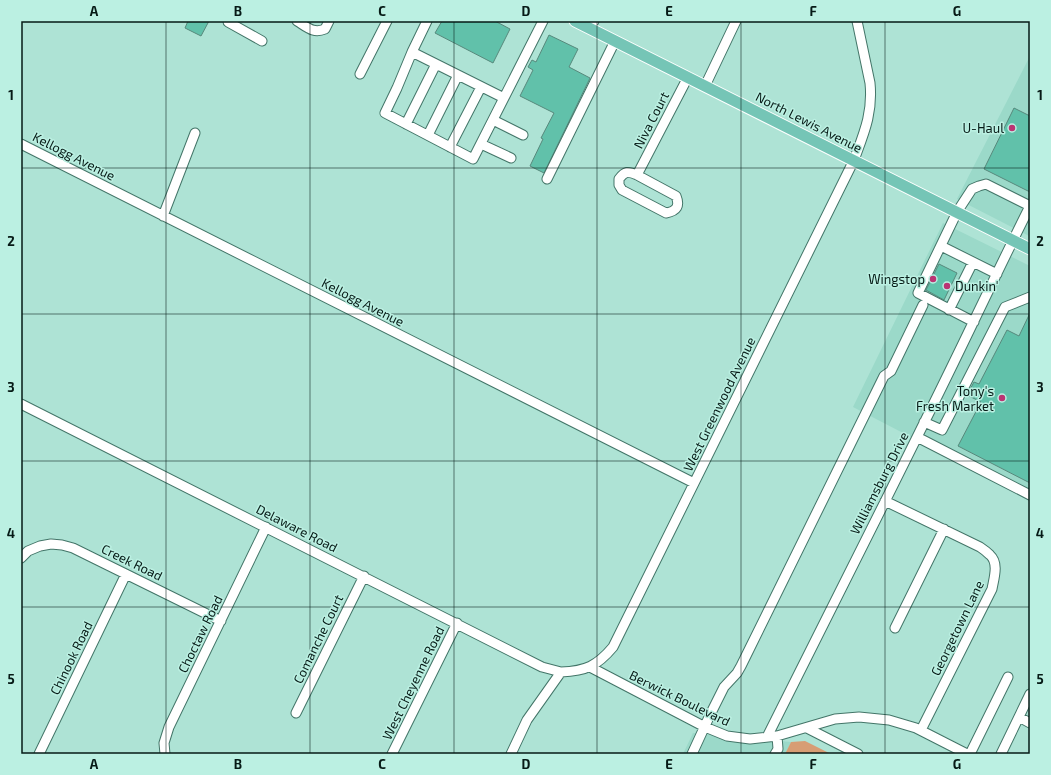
<svg xmlns="http://www.w3.org/2000/svg" width="1051" height="775" viewBox="0 0 1051 775" font-family="'Exo 2',sans-serif">
	<rect width="100%" height="100%" fill="#aee3d5"/>
	<path fill="#9bd9c9" d="M1030 56V234L1029 236 957 199Z
		M943 223 1030 266V499L853 407Z
		M693 733 791 742 785 754H683Z"/>
	<path fill="#d79d74" d="M805 741 831 754H785L791 742Z"/>
	<path fill="#61c1aa" stroke="#57897c" d="M188 21H209L201 36 185 28Z
		M442 21H495L510 29 493 63 435 33Z
		M549 35 578 49 569 67 590 78 544 173 530 166 543 139 541 138 554 113 520 96 533 70 528 67 532 60 536 62Z
		M1014 108 1030 116V192L984 169Z
		M939 264 957 273 944 300 926 290Z
		M1030 313V483L958 446 981 402 967 395 974 382 979 384 1007 330 1019 336Z"/>
	<g fill="none" stroke-linecap="round" stroke-linejoin="round">
		<g stroke="#437568" stroke-width="11">
			<path id="minor" d="M228 21V22L262 41
				M297 21C307 27 313 34 325 29L329 21
				M427 21 412 52 397 88 385 113 473 159 543 21
				M590 28 594 21
				M412 52 504 98
				M360 74 387 21
				M705 86 736 21
				M493 120 523 135
				M406 124 436 64
				M428 135 458 75
				M21 144 694 483
				M481 144 511 158
				M450 147 481 87
				M637 175C628 171 625 171 619 179V185L622 190 666 213C677 211 680 206 676 196L637 175 688 77
				M547 179 615 41
				M163 216 195 133
				M941 246 997 274
				M949 310 973 262
				M21 404 542 667 561 672
				M924 422 942 430 1005 307 1030 297
				M917 437 1030 495
				M885 501 980 547C983 549 987 552 990 555 999 563 994 578 992 589L921 730
				M21 558 28 551 40 546 51 544 62 545 73 548 221 621
				M895 628 944 529
				M590 667 705 727 727 736 750 739 777 736 835 719 859 717 889 720 916 728 967 754
				M296 713 364 576
				M1019 717 1030 723
				M807 728 858 754
				M767 737C819 633 872 528 924 423 960 351 994 278 1030 206L986 184 979 186 972 189 957 212 918 293 974 322
				M39 754 126 574
				M165 754 164 743 169 727 266 527
				M392 754 457 623
				M511 754 527 720 561 672C586 671 597 666 613 647L854 160C864 133 873 113 870 83L857 21
				M692 754 710 715 724 687 737 673 741 666 884 376 891 371 923 305
				M775 754 778 749 777 736
				M970 754 1008 677
				M1001 754 1030 694"/>
		</g>
		<g stroke="#fff" stroke-width="13">
			<path id="major" d="M575 21 1030 249"/>
		</g>
		<use href="#minor" stroke="#fff" stroke-width="9"/>
		<use href="#major" stroke="#75c5b6" stroke-width="11"/>
	</g>
	<path fill="none" stroke="#061a16" stroke-width="1" stroke-opacity="0.55" d="M166 21V754M310 21V754M454 21V754M597 21V754M741 21V754M885 21V754M21 168H1030M21 314H1030M21 461H1030M21 607H1030"/>
	<g fill="#bb3473" stroke="#bbf0e2" stroke-width="1.5">
		<circle cx="1012" cy="128" r="4"/>
		<circle cx="933" cy="279" r="4"/>
		<circle cx="947" cy="286" r="4"/>
		<circle cx="1002" cy="398" r="4"/>
	</g>
	<g text-anchor="middle" dominant-baseline="central" stroke-width="3" stroke-linejoin="round" paint-order="stroke">
		<g font-size="13" fill="#061a16" stroke="#bbf0e2">
			<text transform="translate(651 120) rotate(-63)">Niva Court</text>
			<text transform="translate(809 122) rotate(27)">North Lewis Avenue</text>
			<text transform="translate(74 156) rotate(27)">Kellogg Avenue</text>
			<text transform="translate(363 302) rotate(27)">Kellogg Avenue</text>
			<text transform="translate(719 404) rotate(-64)">West Greenwood Avenue</text>
			<text transform="translate(879 483) rotate(-63)">Williamsburg Drive</text>
			<text transform="translate(297 528) rotate(27)">Delaware Road</text>
			<text transform="translate(132 562) rotate(26)">Creek Road</text>
			<text transform="translate(957 628) rotate(-64)">Georgetown Lane</text>
			<text transform="translate(200 634) rotate(-64)">Choctaw Road</text>
			<text transform="translate(318 639) rotate(-64)">Comanche Court</text>
			<text transform="translate(71 658) rotate(-64)">Chinook Road</text>
			<text transform="translate(413 683) rotate(-64)">West Cheyenne Road</text>
			<text transform="translate(680 698) rotate(26)">Berwick Boulevard</text>
		</g>
		<g font-size="13" fill="#061a16" stroke="#bbf0e2" text-anchor="end">
			<text x="1004" y="128">U-Haul</text>
			<text x="925" y="279">Wingstop</text>
			<text x="955" y="286" text-anchor="start">Dunkin'</text>
			<text x="994" y="391">Tony's<tspan x="994" dy="15">Fresh Market</tspan></text>
		</g>
	</g>
	<rect width="1051" height="775" fill="none" stroke="#bbf0e2" stroke-width="44"/>
	<rect x="22" y="22" width="1007" height="731" fill="none" stroke="#061a16" stroke-width="1.5"/>
	<g font-size="13" text-anchor="middle" font-weight="bold" fill="#061a16">
		<text x="94" y="16">A</text>
		<text x="238" y="16">B</text>
		<text x="382" y="16">C</text>
		<text x="526" y="16">D</text>
		<text x="669" y="16">E</text>
		<text x="813" y="16">F</text>
		<text x="957" y="16">G</text>
		<text x="11" y="100">1</text>
		<text x="1040" y="100">1</text>
		<text x="11" y="246">2</text>
		<text x="1040" y="246">2</text>
		<text x="11" y="392">3</text>
		<text x="1040" y="392">3</text>
		<text x="11" y="538">4</text>
		<text x="1040" y="538">4</text>
		<text x="11" y="684">5</text>
		<text x="1040" y="684">5</text>
		<text x="94" y="769">A</text>
		<text x="238" y="769">B</text>
		<text x="382" y="769">C</text>
		<text x="526" y="769">D</text>
		<text x="669" y="769">E</text>
		<text x="813" y="769">F</text>
		<text x="957" y="769">G</text>
	</g>
</svg>
